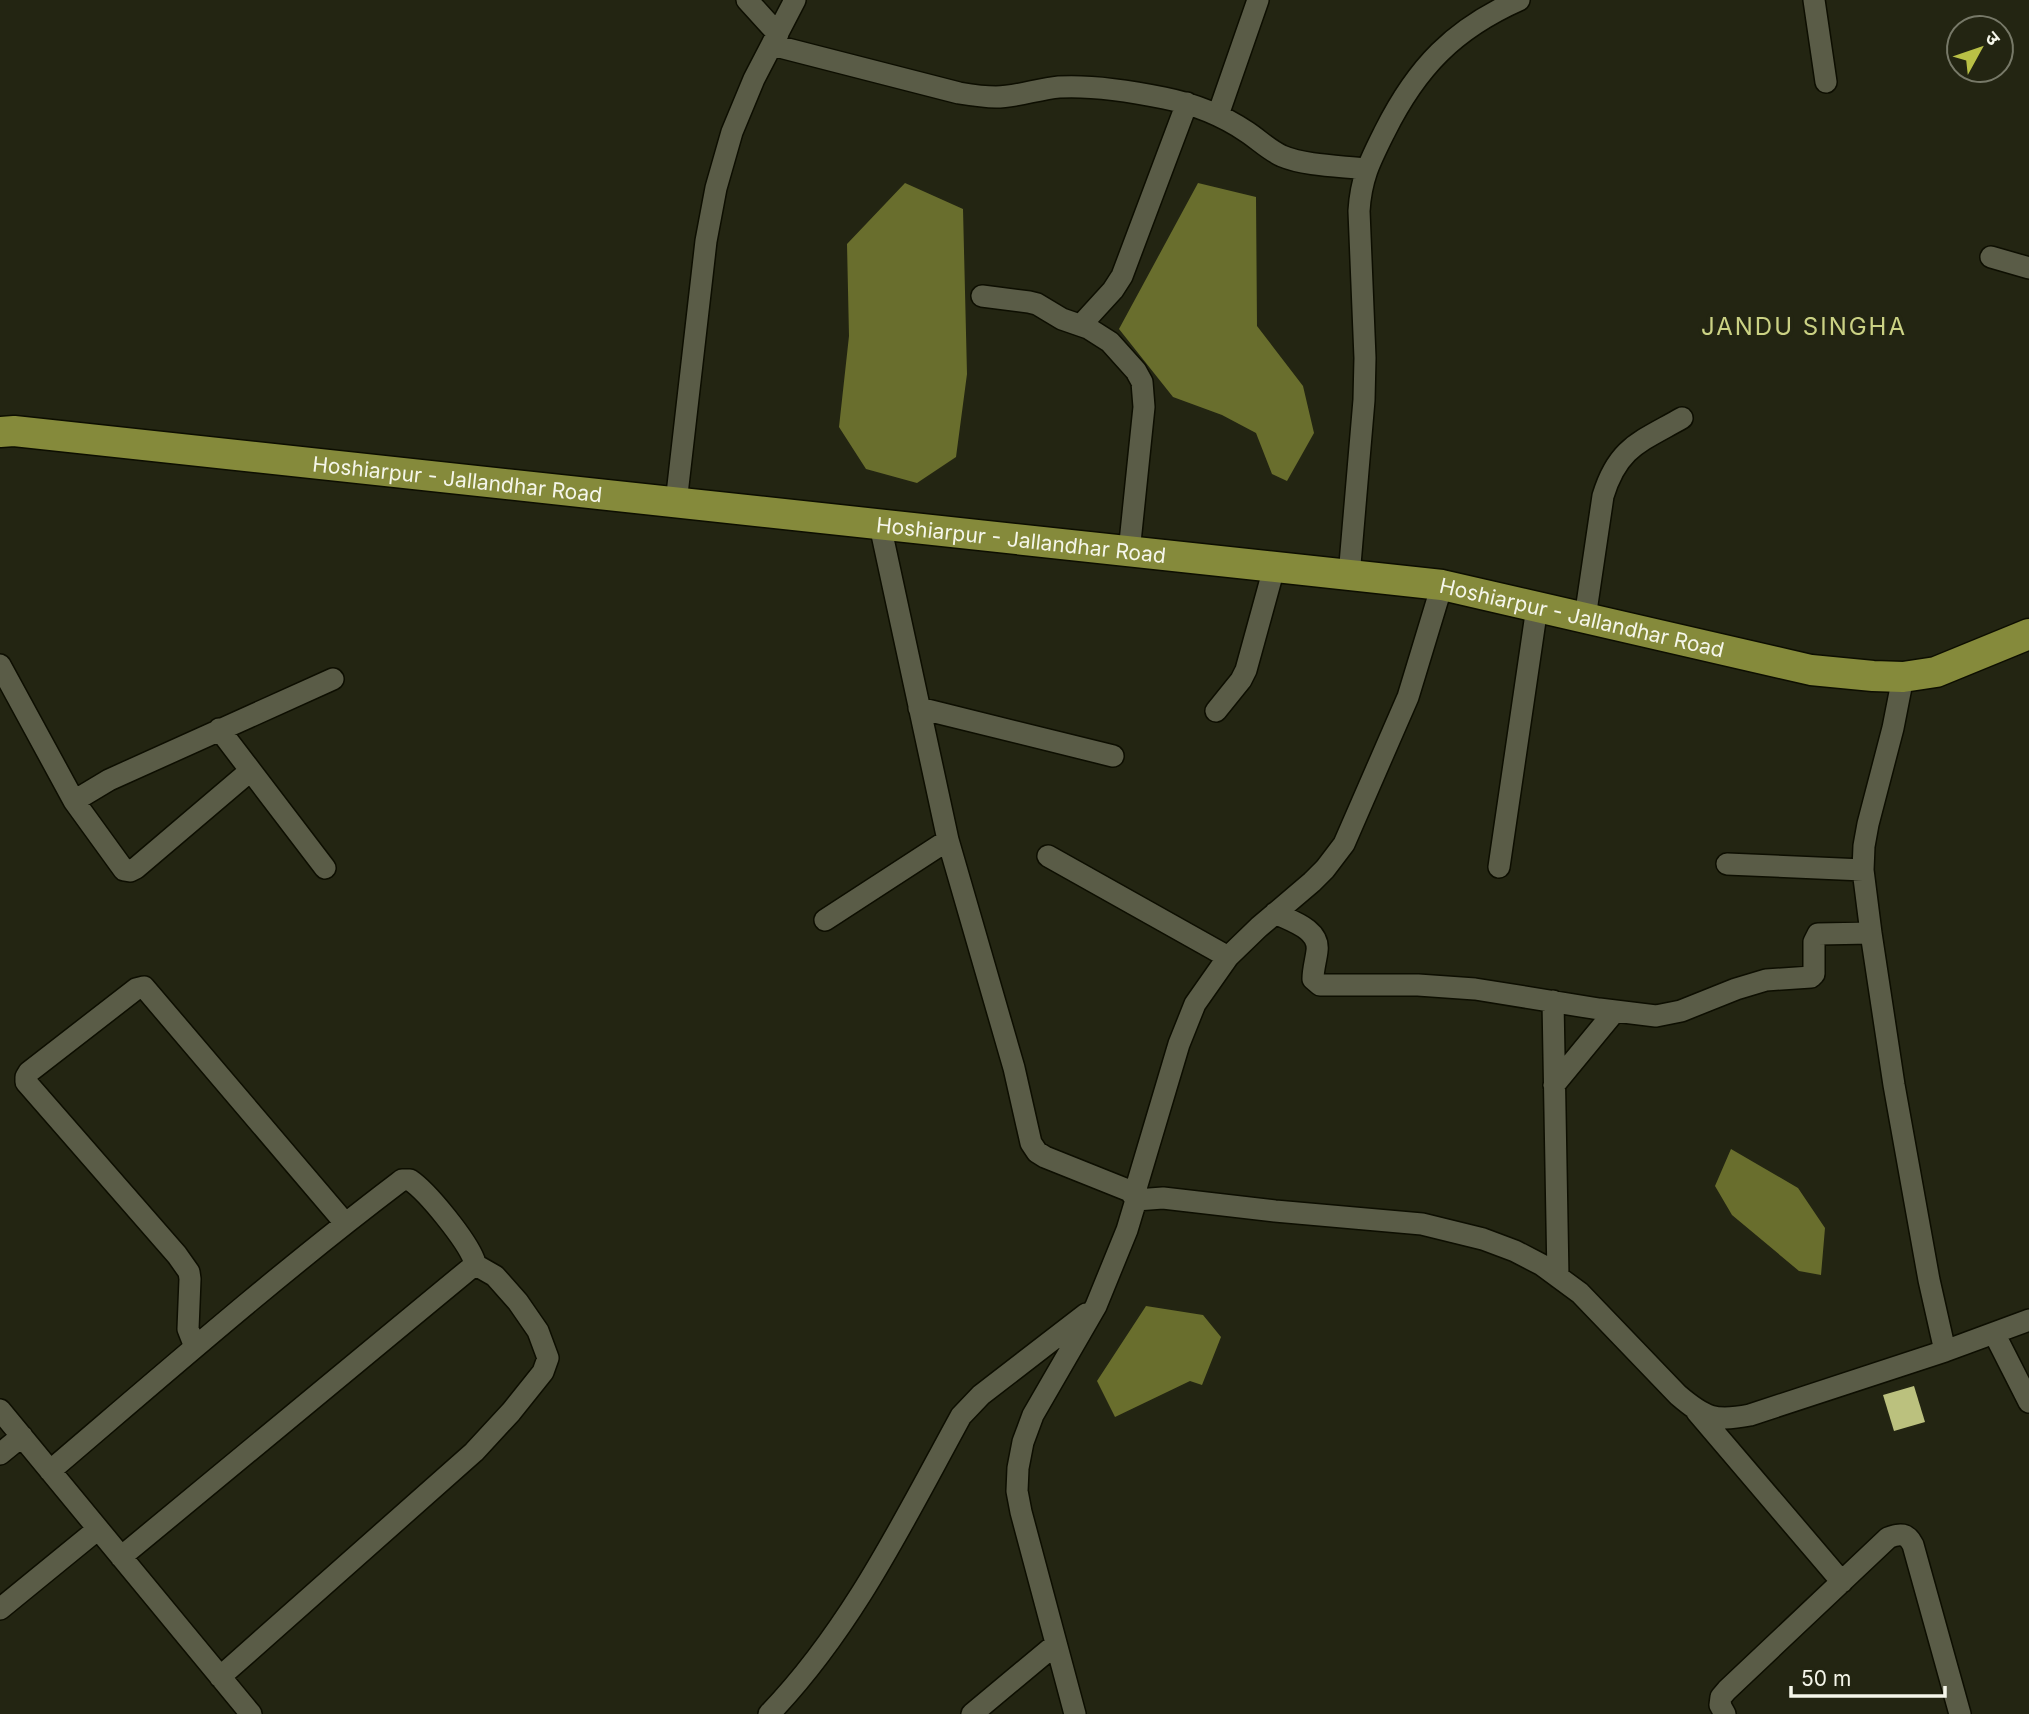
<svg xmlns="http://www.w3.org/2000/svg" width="2029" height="1714" viewBox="0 0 2029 1714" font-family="Inter,'Noto Sans Devanagari',sans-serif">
	<rect width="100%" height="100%" fill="#232512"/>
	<path fill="#696e2d" d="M905 183 963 209 967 374 956 457 917 483 866 469 839 427 849 336 847 244Z
		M1198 183 1256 197 1257 326 1303 386 1314 433 1287 481 1272 474 1256 433 1222 415 1173 397 1119 329Z
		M1731 1149 1798 1188 1825 1228 1821 1275 1799 1271 1732 1215 1715 1186Z
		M1146 1306 1203 1315 1221 1337 1202 1385 1190 1381 1115 1417 1097 1381Z"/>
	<path fill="#bbc17e" d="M1914 1386 1925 1422 1894 1431 1883 1395Z"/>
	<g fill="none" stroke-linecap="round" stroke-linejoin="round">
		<g stroke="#0d0e01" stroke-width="24">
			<path id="minor" d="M747 0 778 34
				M1814 0 1826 82
				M772 45 959 93C971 95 983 97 996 97 1016 97 1038 89 1059 87 1094 85 1130 91 1164 98 1194 104 1222 115 1247 132 1259 140 1269 150 1282 156 1306 166 1340 166 1366 169
				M1218 115 1258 0
				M1991 257 2029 268
				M982 296 1029 302 1037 304 1062 319 1088 328 1110 342 1136 371 1142 382 1144 407 1129 552
				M1081 325 1113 290 1122 276 1187 103
				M676 503 706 241 716 188 732 132 754 79 795 0
				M880 525 948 840 1014 1068 1031 1143 1037 1152 1045 1157 1130 1191 1136 1200 1127 1230 1096 1306 1033 1415 1023 1442 1018 1468 1017 1491 1021 1512 1075 1714
				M1349 576 1364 400 1365 358 1359 211C1361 178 1370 161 1385 131 1417 67 1454 29 1519 0
				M1585 618 1603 496C1618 447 1640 442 1682 418
				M0 665 74 801 124 870 130 871 136 868 250 771
				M919 708 1113 756
				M1216 711 1241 680 1246 670 1274 568
				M219 729 325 868
				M74 801 109 780 333 679
				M1048 856 1228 957
				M1727 864 1863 870
				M1499 867 1537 607
				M1275 913C1291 921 1320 929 1317 951 1316 960 1313 969 1313 979L1320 985H1418L1475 989 1599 1009 1656 1016 1681 1011 1736 989 1766 980 1811 977 1814 974V942L1818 934 1871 933
				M825 920 948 840
				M1553 1001 1558 1277
				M1554 1085 1615 1011
				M1134 1195 1179 1044 1195 1004 1228 957 1259 927 1312 882 1325 869 1344 844 1408 697 1442 585
				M1136 1200 1163 1198 1275 1211 1422 1224 1483 1239 1515 1251 1542 1265 1580 1293 1678 1395C1705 1418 1715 1422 1750 1415L1945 1351 1929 1280 1894 1085 1871 933 1863 870 1864 846 1868 824 1893 728 1903 677
				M1994 1333 2029 1402
				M195 1347 188 1329 190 1279 189 1272 177 1255 26 1082V1077L29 1072 136 989 144 987 345 1223
				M1945 1351 2029 1320
				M0 1410 251 1714
				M1697 1412 1842 1582
				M0 1454 22 1436
				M50 1471C165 1373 278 1274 398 1183L402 1180H410C428 1192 467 1241 474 1260L472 1267 121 1557
				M0 1609 98 1529
				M220 1677 474 1452 511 1412 543 1372 548 1358 538 1331 518 1302 495 1276 474 1264
				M769 1714C852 1628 904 1520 961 1416L981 1395 1086 1314
				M972 1714 1056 1644
				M1725 1714 1720 1705 1721 1697 1727 1690 1888 1538C1900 1533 1907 1533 1913 1545L1960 1714"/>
		</g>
		<g stroke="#0d0e01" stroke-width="33">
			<g id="highway">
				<path id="s1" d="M0 432 14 431 1442 585 1811 670 1873 676 1903 677 1936 672 2029 634"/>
			</g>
		</g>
		<use href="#minor" stroke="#5a5c47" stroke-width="21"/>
		<use href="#highway" stroke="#858a3b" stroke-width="30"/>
	</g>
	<g text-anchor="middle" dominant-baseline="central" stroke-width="7" stroke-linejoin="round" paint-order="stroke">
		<g font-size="21" fill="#f5f6ea" stroke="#232512">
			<text stroke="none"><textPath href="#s1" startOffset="460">Hoshiarpur - Jallandhar Road</textPath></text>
			<text stroke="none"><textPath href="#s1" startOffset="1027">Hoshiarpur - Jallandhar Road</textPath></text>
			<text stroke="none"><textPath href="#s1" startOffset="1594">Hoshiarpur - Jallandhar Road</textPath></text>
		</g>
		<g font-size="24" letter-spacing="2" fill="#cbd284" stroke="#232512">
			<text x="1804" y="326">JANDU SINGHA</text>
		</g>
	</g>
	<g transform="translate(1980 49) rotate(50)"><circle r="33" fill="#232512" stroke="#777968" stroke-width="2"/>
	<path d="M0-5L12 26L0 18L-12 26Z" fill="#b9c046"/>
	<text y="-10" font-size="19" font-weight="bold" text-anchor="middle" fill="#f5f6ea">उ</text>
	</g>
	<path d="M1791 1686v10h154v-10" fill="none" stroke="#f5f6ea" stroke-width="3.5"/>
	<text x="1801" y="1686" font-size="21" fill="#f5f6ea" stroke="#232512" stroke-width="5" paint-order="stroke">50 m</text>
</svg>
